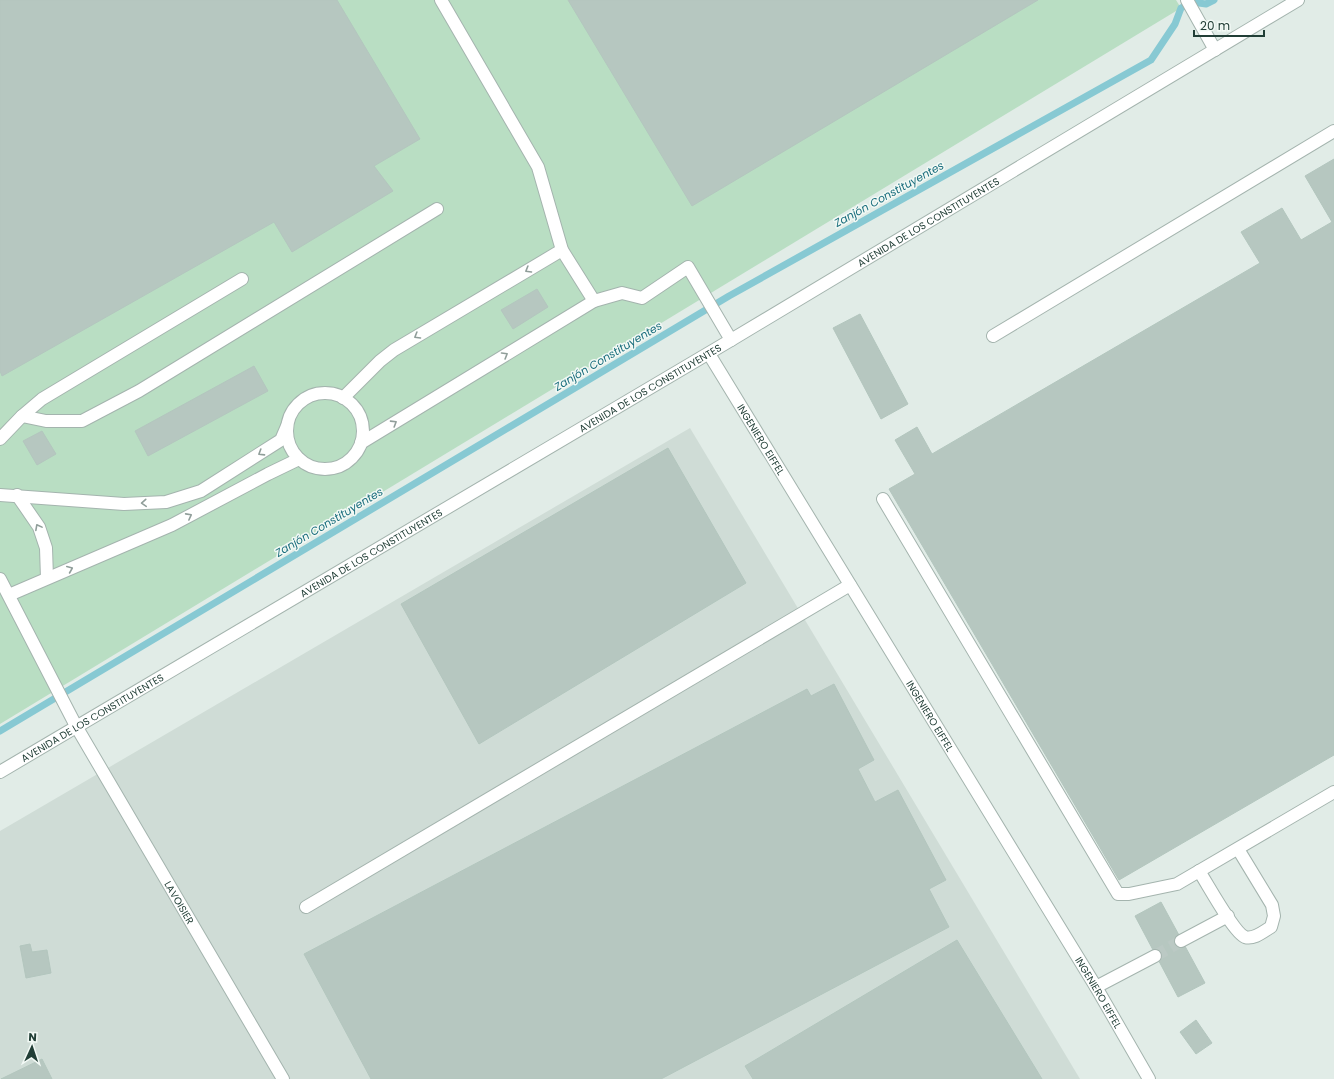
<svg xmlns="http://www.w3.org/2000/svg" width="1334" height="1079" viewBox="0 0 1334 1079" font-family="Poppins,sans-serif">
	<rect width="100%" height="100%" fill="#e1ece7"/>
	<path fill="#cfdcd6" d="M690 428 1080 1079H0V831Z"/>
	<path fill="#b9dec3" d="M0 0H1176L1181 8 0 724Z"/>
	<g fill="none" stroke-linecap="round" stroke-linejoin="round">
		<path stroke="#87c9d3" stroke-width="7" d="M0 731 729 296 1151 60 1175 24 1181 8 1192 2 1206 4 1214 0"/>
	</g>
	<path fill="#b6c7c0" stroke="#b3c6be" d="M0 0H337L420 139 374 166 393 191 292 252 274 222 2 376 0 371Z
		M568 0H1038L692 206Z
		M1334 159V755L1119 880 889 489 915 474 895 440 917 427 932 454 1260 263 1241 232 1282 208 1301 240 1332 222 1305 176Z
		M537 289 548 307 513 329 501 310Z
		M860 314 908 404 881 419 833 328Z
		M254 366 268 391 148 456 135 431Z
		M42 431 56 454 37 465 23 441Z
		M668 448 746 583 479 744 401 604Z
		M834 684 874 760 858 769 875 802 898 790 946 880 929 889 949 927 661 1079H371L304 954 807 689 811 696Z
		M1161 902 1205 983 1178 997 1135 916Z
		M957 940 1042 1079H753L745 1066Z
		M30 944 32 952 47 950 51 973 26 978 20 946Z
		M1196 1020 1212 1043 1196 1054 1180 1032Z
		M42 1059 52 1079H1Z"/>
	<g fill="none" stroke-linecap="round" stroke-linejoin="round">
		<path stroke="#bbc9c4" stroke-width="12" stroke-dasharray="12 6" stroke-linecap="butt" d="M1155 956 1181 941"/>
		<g stroke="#a4b4ae" stroke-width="14">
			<g id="minor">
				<path d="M441 0 538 167 562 250 594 301"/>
				<path d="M1187 0 1215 50"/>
				<path d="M993 336 1334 131"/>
				<path id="s1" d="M709 354 1096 987 1149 1079"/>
				<circle cx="325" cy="431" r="38"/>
				<path d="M343 398 380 361 394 350 562 250"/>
				<path d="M22 416 46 421H82L139 391 437 209"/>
				<path d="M0 439 22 416 42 399 242 279"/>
				<path d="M361 443 594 301 622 293 642 298 688 267 731 340"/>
				<path d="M0 495 124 504 166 502 201 491 281 440 287 426"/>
				<path d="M17 495 39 527 46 548 47 578"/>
				<path d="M883 499 1118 894H1129L1177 884 1334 792"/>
				<path id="s2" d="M0 579 76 726 283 1079"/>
				<path d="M9 595 172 525 268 474 299 459"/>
				<path id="s3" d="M0 772 731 340 1298 0"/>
				<path d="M1199 871C1207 883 1234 933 1245 937 1254 940 1264 931 1271 927L1274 916 1272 905 1238 849"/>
				<path d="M306 907 850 585"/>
				<path d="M1181 941 1228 916"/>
				<path d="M1096 987 1155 956"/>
			</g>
		</g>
		<use href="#minor" stroke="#fff" stroke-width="12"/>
	</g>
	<defs><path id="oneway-chevron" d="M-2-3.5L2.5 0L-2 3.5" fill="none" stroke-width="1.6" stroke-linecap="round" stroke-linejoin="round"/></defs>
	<g stroke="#909e9a">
		<use href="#oneway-chevron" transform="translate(528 270) rotate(149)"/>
		<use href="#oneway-chevron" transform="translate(417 336) rotate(149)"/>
		<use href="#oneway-chevron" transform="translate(505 355) rotate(-31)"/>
		<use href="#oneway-chevron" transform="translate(394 423) rotate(-32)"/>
		<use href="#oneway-chevron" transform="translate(261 453) rotate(148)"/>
		<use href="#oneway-chevron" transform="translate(144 503) rotate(176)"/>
		<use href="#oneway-chevron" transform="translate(189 516) rotate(-28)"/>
		<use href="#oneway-chevron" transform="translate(38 527) rotate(-118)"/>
		<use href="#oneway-chevron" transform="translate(70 569) rotate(-23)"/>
	</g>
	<g text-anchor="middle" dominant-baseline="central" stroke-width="3" stroke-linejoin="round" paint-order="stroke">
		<g font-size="10" fill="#213e36" stroke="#f2f9f5">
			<text stroke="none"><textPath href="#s3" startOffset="1079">AVENIDA DE LOS CONSTITUYENTES</textPath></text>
			<text stroke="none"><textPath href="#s3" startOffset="755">AVENIDA DE LOS CONSTITUYENTES</textPath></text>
			<text stroke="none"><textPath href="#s1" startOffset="100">INGENIERO EIFFEL</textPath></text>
			<text stroke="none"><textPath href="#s3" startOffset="431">AVENIDA DE LOS CONSTITUYENTES</textPath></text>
			<text stroke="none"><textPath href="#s1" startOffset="424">INGENIERO EIFFEL</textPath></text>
			<text stroke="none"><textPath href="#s3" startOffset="107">AVENIDA DE LOS CONSTITUYENTES</textPath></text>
			<text stroke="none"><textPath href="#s2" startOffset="370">LAVOISIER</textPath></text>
			<text stroke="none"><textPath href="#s1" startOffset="748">INGENIERO EIFFEL</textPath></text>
		</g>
		<g font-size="11" font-style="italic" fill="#196d7c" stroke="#f2f9f5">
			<text transform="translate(889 194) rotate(-29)">Zanjón Constituyentes</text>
			<text transform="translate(608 356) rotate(-31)">Zanjón Constituyentes</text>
			<text transform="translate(329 522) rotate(-31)">Zanjón Constituyentes</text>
		</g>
	</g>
	<g transform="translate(32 1047) rotate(3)" stroke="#f2f9f5" stroke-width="3" paint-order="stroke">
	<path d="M0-3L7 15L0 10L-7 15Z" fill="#213e36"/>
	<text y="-6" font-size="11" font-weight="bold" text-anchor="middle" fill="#213e36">N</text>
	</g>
	<path d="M1194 30v6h70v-6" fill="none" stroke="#213e36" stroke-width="2"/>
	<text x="1200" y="30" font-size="12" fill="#213e36" stroke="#f2f9f5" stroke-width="3" paint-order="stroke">20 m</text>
</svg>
